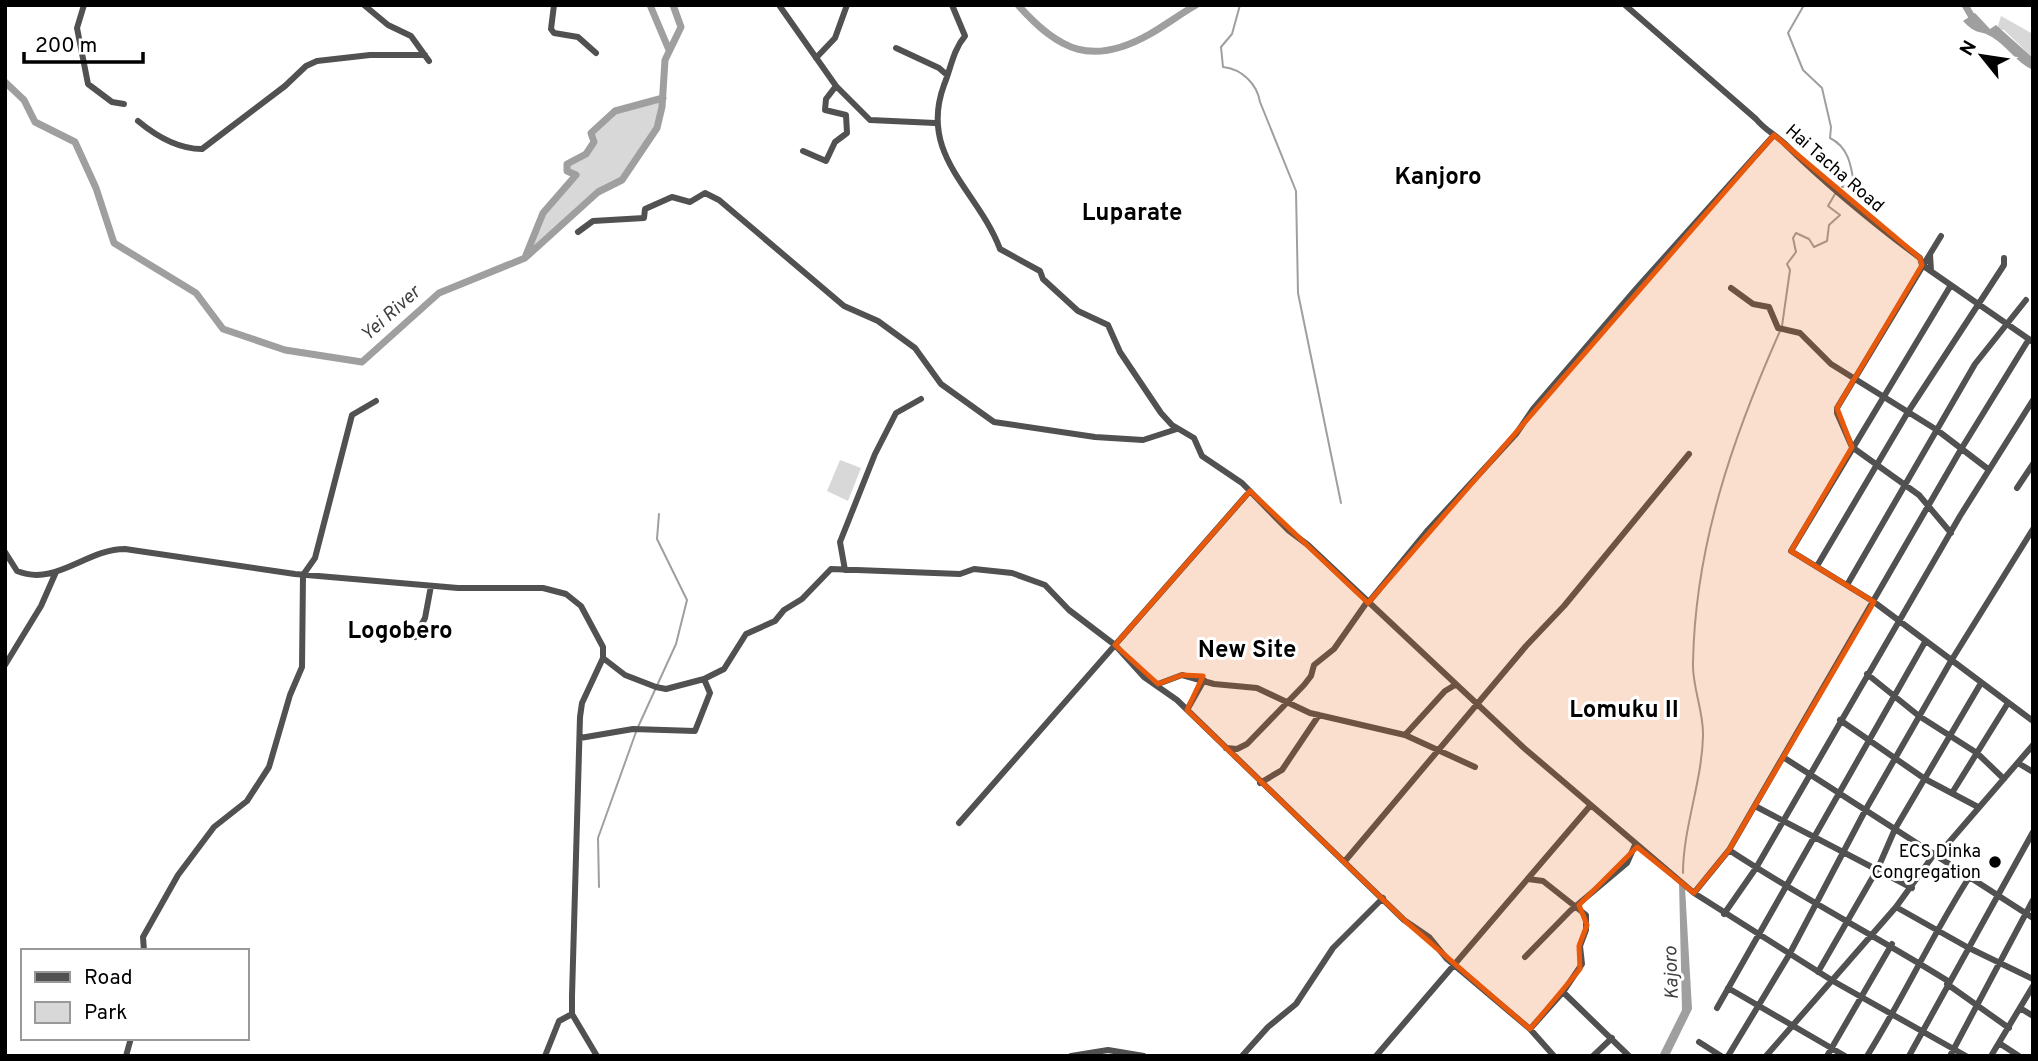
<svg xmlns="http://www.w3.org/2000/svg" width="2038" height="1061" viewBox="0 0 2038 1061" font-family="Overpass,sans-serif">
	<rect width="100%" height="100%" fill="#fff"/>
	<path fill="#d8d8d8" d="M2001 16 2033 34V58L2004 30 1997 29Z
		M663 98 657 128 622 180 598 192 525 258 538 222 576 175 567 171V164L586 154 593 142 591 133 615 111Z
		M840 460 861 468 848 501 827 491Z"/>
	<path fill="#9f9f9f" d="M1975 13 1990 29 1996 25 2033 58V70C2016 62 2008 47 1992 37 1979 29 1977 36 1963 21Z
		M1679 882 1685 887 1692 1009 1669 1056H1659L1682 1010Z"/>
	<g fill="none" stroke-linecap="round" stroke-linejoin="round">
		<path stroke="#9f9f9f" stroke-width="2" d="M1240 5 1232 34 1221 47 1223 67C1242 69 1257 84 1260 102L1296 191 1298 293 1341 503
			M1804 5 1788 33 1803 70 1822 88 1831 127 1830 138C1848 147 1851 164 1854 184L1842 187
			M1782 326 1790 270 1787 264 1796 252 1793 238 1796 233 1809 239 1814 247 1827 241 1829 225 1840 215 1828 206 1835 194
			M638 727 676 644 687 600 657 539 659 514
			M1683 873C1683 828 1702 782 1703 736 1704 712 1692 687 1693 663 1695 545 1733 437 1780 331
			M599 887 598 838 636 732"/>
		<path stroke="#9f9f9f" stroke-width="7" d="M650 5 669 50
			M1018 5C1059 51 1092 67 1150 34 1166 25 1180 14 1196 5
			M1965 5 1976 24
			M5 82 24 100 35 122 75 142 96 188 114 243 196 293 223 329 285 350 362 362 439 293 525 258 598 192 622 180 657 128 662 107 665 60 681 27 673 5
			M526 255 543 213 576 175 567 171V164L586 154 594 142 591 133 615 111 663 98"/>
		<path stroke="#515151" stroke-width="6" d="M84 5 77 28 88 84 112 102 124 104
			M364 5 388 25 411 36 429 61
			M554 5 551 29 554 33 578 37 596 53
			M779 5 836 86 870 120 935 123
			M952 5 965 36C953 50 951 68 944 85 918 156 978 190 1000 249L1040 271 1043 279 1078 311 1108 325 1120 352 1161 413 1172 425 1194 438 1202 456 1242 483 1288 530 1308 545 1524 748 1694 893 1833 981 1966 1056
			M1625 5 1756 119C1764 129 1774 134 1784 143 1826 184 1873 223 1920 258L1922 265 2033 342
			M896 48 939 68 947 75
			M816 58 835 38 847 5
			M138 121C156 136 179 149 202 149L285 86 306 66 317 61 370 55H425
			M803 151 826 161 835 142 847 133 846 115 825 110 826 99 836 86
			M578 232 593 221 644 218 645 209 672 197 690 202 705 193 719 200 844 306 878 321 915 348 941 384 994 422 1095 437 1143 440 1177 429
			M1930 254 1837 408V413L1852 447 1919 495 1951 533
			M1931 271 1930 254 1941 236
			M1951 285 1791 551 1874 602 2033 721
			M1731 288 1753 304 1769 307 1778 328 1800 333 1831 364 1937 430 1988 469
			M2017 488 2033 464
			M5 552 17 571C56 587 86 549 125 549L295 574 458 588H543L566 594 581 606 603 647V658L582 703 580 717 572 996V1014L597 1056
			M1817 566 1908 412 2004 265V258
			M845 570 840 542 875 454 896 413 921 399
			M1847 585 1975 364 2026 300
			M1368 603 1428 530 1516 434 1533 409 1636 289 1774 135
			M415 637 425 618 431 586
			M603 658 625 675 656 687 666 689 704 679 724 669 746 634 775 621 784 610 802 599 831 569 960 574 974 569 1012 573 1045 585 1069 610 1115 645 1144 677 1177 700 1404 920 1429 937 1447 959 1530 1029 1554 1056
			M5 665 41 606 56 572
			M1867 674 1919 716 1977 753 2004 779
			M1158 684 1182 675 1214 684 1257 688 1310 713 1405 735 1475 767
			M1187 710 1204 680
			M1840 720 1925 779 1978 807
			M1405 735 1445 691 1455 685
			M580 738 633 729 695 731 710 693 704 679
			M1226 748 1237 749 1247 744 1304 685 1311 676 1314 665 1334 649 1367 602
			M1783 757 2033 918
			M2018 763 2033 772
			M1260 783 1282 770 1319 715
			M1952 793 2008 703
			M1755 806 1912 888
			M959 823 1250 491
			M1729 850C1800 897 1876 936 1948 981
			M1938 855 2033 745
			M1345 861 1526 646 1564 606 1689 454
			M1528 879 1543 881 1586 915V930L1580 946 1582 964 1563 992 1629 1056
			M1694 893 1729 850 1960 451 2029 339
			M1896 907 1967 947 2033 979
			M1724 914 1756 868 1960 516 2033 400
			M144 951 143 937 178 875 214 827 247 801 269 767 290 695 302 667 303 575 315 558 352 415 376 401
			M1525 957 1570 911 1627 863 1635 845
			M1818 972 1878 868 1895 829 1981 683
			M1947 984 2009 1028
			M1728 988 1845 1056
			M1717 1008 1925 642
			M2020 1008 2033 1016
			M1530 1029 1563 992
			M1699 1042 1721 1056
			M1999 1043 2019 1056
			M126 1056 131 1038
			M545 1056 559 1021 572 1014
			M1071 1056 1108 1050 1144 1056
			M1242 1056 1268 1027 1296 1004 1333 948 1383 898
			M1376 1056 1590 806
			M1593 1056 1612 1038
			M1728 1056 1789 955 1866 809 1951 661 2033 529
			M1766 1056 1896 907 1935 853
			M1827 1056 1892 944
			M1867 1056C1904 997 1932 935 1970 876
			M1909 1056 2033 832
			M1950 1056 2033 900
			M1991 1056 2033 986"/>
	</g>
	<path fill="#e8590c" fill-opacity="0.2" stroke="#e8590c" stroke-width="5" stroke-linejoin="round" d="M1774 135 1920 258 1922 265 1837 408 1852 447 1791 551 1874 602 1729 850 1694 893 1637 847 1579 905 1587 925 1579 946 1580 969 1530 1029 1404 920 1187 710 1203 676 1182 675 1158 684 1115 645 1250 491 1368 603Z"/>
	<circle fill="#000" stroke="#fff" stroke-width="2.5" cx="1995" cy="862" r="7"/>
	<g text-anchor="middle" dominant-baseline="central" stroke-width="6" stroke-linejoin="round" paint-order="stroke">
		<g font-size="18" fill="#000" stroke="#fff">
			<text transform="translate(1834 169) rotate(41)">Hai Tacha Road</text>
		</g>
		<g font-size="18" fill="#000" stroke="#fff" text-anchor="end">
			<text x="1981" y="852">ECS Dinka<tspan x="1981" dy="21">Congregation</tspan></text>
		</g>
		<g font-size="19" font-style="italic" fill="#404040" stroke="#fff">
			<text transform="translate(391 314) rotate(-42)">Yei River</text>
			<text transform="translate(1672 973) rotate(-92)">Kajoro</text>
		</g>
		<g font-size="24" font-weight="bold" fill="#000" stroke="#fff">
			<text x="1438" y="178">Kanjoro</text>
			<text x="1132" y="214">Luparate</text>
			<text x="400" y="632">Logobero</text>
			<text x="1247" y="651">New Site</text>
			<text x="1624" y="711">Lomuku II</text>
		</g>
	</g>
	<rect width="2038" height="1061" fill="none" stroke="#000000" stroke-width="14"/>
	<rect x="21" y="949" width="228" height="91" fill="#ffffff" stroke="#999999" stroke-width="2"/>
	<rect x="35" y="972" width="35" height="10" fill="#515151" stroke="#999999" stroke-width="2"/>
	<text x="84" y="984" font-size="21" fill="#000000">Road</text>
	<rect x="35" y="1002" width="35" height="21" fill="#d8d8d8" stroke="#999999" stroke-width="2"/>
	<text x="84" y="1019" font-size="21" fill="#000000">Park</text>
	<g transform="translate(1982 56) rotate(300)" stroke="#ffffff" stroke-width="5" paint-order="stroke">
	<path d="M0-5L12 26L0 18L-12 26Z" fill="#000000"/>
	<text y="-10" font-size="19" font-weight="bold" text-anchor="middle" fill="#000000">N</text>
	</g>
	<path d="M24 52v10h119v-10" fill="none" stroke="#000000" stroke-width="3.5"/>
	<text x="35" y="52" font-size="21" fill="#000000" stroke="#ffffff" stroke-width="5" paint-order="stroke">200 m</text>
</svg>
